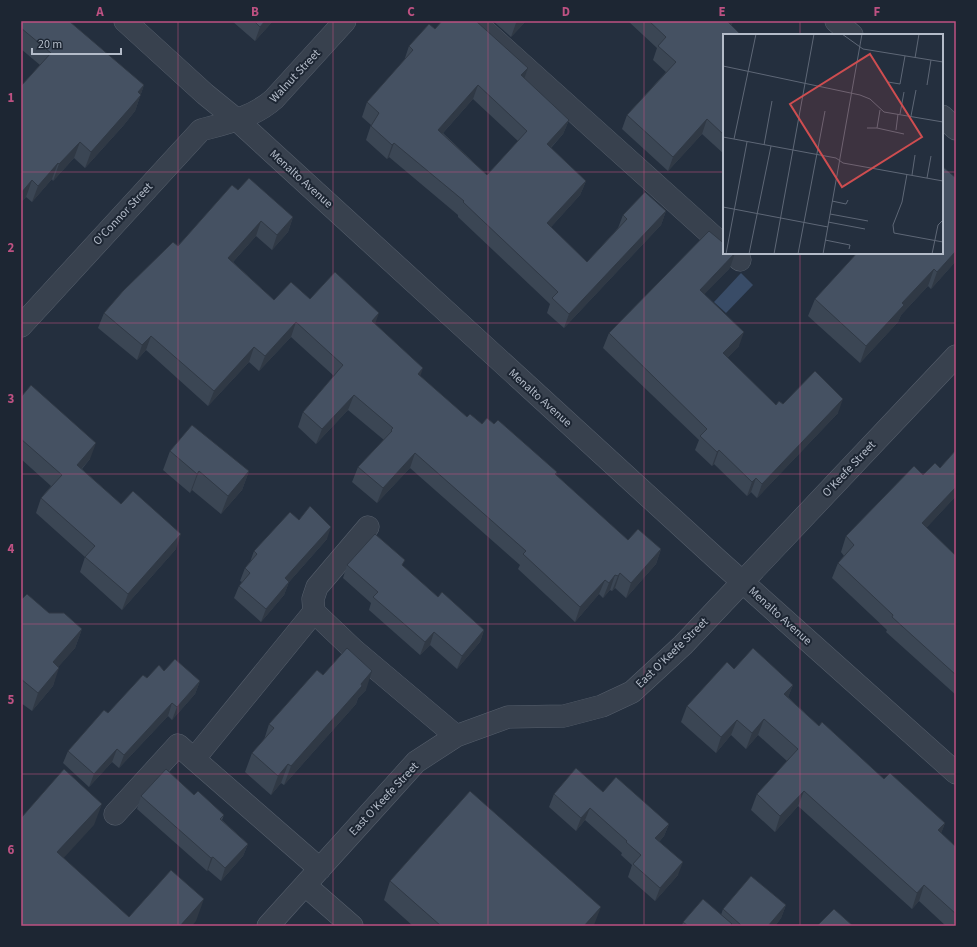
<svg xmlns="http://www.w3.org/2000/svg" width="977" height="947" viewBox="0 0 977 947" font-family="'Source Sans 3',sans-serif">
	<rect width="100%" height="100%" fill="#242f3e"/>
	<path fill="#394c67" d="M741 273 753 285 726 313 714 302Z"/>
	<g fill="none" stroke-linecap="round" stroke-linejoin="round">
		<g stroke="#565f6c" stroke-width="23">
			<path id="minor" d="M125 21 205 94 237 120 719 561 956 773
				M474 21 724 246
				M836 21 852 35
				M942 116 956 129
				M732 253 740 260
				M21 326 201 130C227 123 254 117 274 99L345 21
				M368 527 317 587 313 599 314 612 354 650 456 736
				M194 759 320 869
				M115 814 178 745 194 759 314 612
				M305 885 352 926
				M268 926 416 762 456 736 508 717 564 716 602 706 632 692 683 645 956 356"/>
		</g>
		<use href="#minor" stroke="#38414e" stroke-width="22"/>
	</g>
	<path fill="#3b4654" fill-rule="evenodd" d="M21 21 144 85 135 111 123 126 85 168 74 158 53 181 52 179 32 202 26 197 21 202V86L40 65 21 49Z
		M232 21H273L255 41Z
		M493 21H526L511 37Z
		M628 21H733L732 24 724 35V154L702 134 668 171 622 129 627 115 666 72 653 60 657 48Z
		M435 29 528 68 524 78 569 120 563 134 551 148 586 181 580 195 551 227 587 262 618 228 623 215 666 211 661 225 564 328 547 313 550 304 458 217V215L389 157 387 159 366 140 371 125 362 117 367 102 404 61 409 46ZM473 99 518 141 487 175 443 133Z
		M956 178V261L931 289 928 286 901 315 898 322 860 363 808 316 815 299 854 257 855 253H942Z
		M238 190 293 217 288 232 272 250 256 236 233 262 274 300 310 299 375 324 420 376 467 417 482 424H494L557 472 556 475 628 540 661 549 656 564 626 598 615 588 612 591 610 590 603 598 599 594 575 622 518 569 520 565 410 468 377 503 352 482 358 467 384 440 348 410 316 444 298 427 303 412 334 376 291 337 259 371 249 362 208 406 146 350 137 360 98 328 104 313Z
		M730 268 704 294 739 346 727 358 776 405 783 404 838 413 757 498 751 492 747 496 714 464 712 466 695 450 699 440 603 348 609 333Z
		M21 397 90 459 82 469 121 504 176 549 122 610 80 572 85 557 36 513 41 498 51 486 21 459Z
		M956 450V496L926 528 956 556V695L886 632 887 630 832 578 838 563 844 556 841 552 846 536 923 475 940 468Z
		M170 451 249 471 242 490 221 514 192 490 190 493 163 470Z
		M299 520 327 539 289 582 284 595 261 622 234 598 239 586 242 582 240 581 245 568 250 562 254 551Z
		M347 565 403 566 438 597 484 630 480 642 457 669 430 645 420 655 369 610 371 603 343 578Z
		M21 600 49 613 82 629 75 648 58 667 53 686 32 711 21 703Z
		M734 669 793 685 788 697 819 726 884 779 945 823 941 833 956 847V926H946L919 901 912 909 798 806 775 832 751 810 757 794 787 761 758 735 746 749 731 735 716 753 681 722 687 706Z
		M164 671 200 681 195 694 172 720 168 716 119 768 112 762 89 787 63 763 68 751 108 713Z
		M323 675 366 690 358 698 356 704 284 785 281 783 271 795 245 772 252 753 264 740 269 724Z
		M603 792 669 824 664 836 659 842 678 875 655 901 628 877 632 865 621 855 622 853 585 820 576 831 549 807 554 794Z
		M194 795 224 815 222 820 248 844 243 856 221 881 208 870 207 871 137 809 141 796Z
		M390 881 594 925V926H413L384 900Z
		M786 905 781 918 775 926H682L683 922 721 915 723 909Z"/>
	<path fill="#303945" d="M265 21H273L255 41 260 27Z
		M518 21H526L511 37 516 23Z
		M727 21H733L732 24 722 36Z
		M528 68 523 82 521 75Z
		M144 85 135 111 123 126 85 168 91 152Z
		M478 85 473 99 433 144 438 130Z
		M707 119 702 134 668 171 673 157Z
		M569 120 563 134 541 158 547 144Z
		M80 142 74 158 53 181 59 164Z
		M394 143 389 157 387 159 392 145Z
		M58 163 52 179 32 202 38 186Z
		M32 180 26 197 21 202V193Z
		M586 181 580 195 542 237 547 223Z
		M666 211 661 225 564 328 569 314Z
		M293 217 288 232 272 250 277 235Z
		M261 221 256 236 223 273 228 258Z
		M956 251V261L931 289 937 272Z
		M735 253 730 268 695 304 700 290Z
		M934 269 928 286 901 315 898 322 860 363 866 346 902 303Z
		M379 313 374 327 372 321Z
		M296 322 291 337 259 371 265 356Z
		M744 332 739 346 717 368 723 353Z
		M151 336 146 350 137 360 142 345Z
		M254 347 249 362 208 406 214 391Z
		M423 368 418 383V374Z
		M354 395 348 410 316 444 322 429Z
		M843 399 838 413 757 498 762 484Z
		M96 443 90 459 71 480 77 465Z
		M719 450 714 464 712 466 717 452Z
		M415 453 410 468 377 503 383 488Z
		M199 471 192 490 190 493 197 474Z
		M249 471 242 490 221 514 228 496Z
		M756 478 751 492 747 496 752 482Z
		M956 487V496L916 539 922 523Z
		M331 527 327 539 281 591 285 578Z
		M181 534 176 549 122 610 128 594Z
		M661 549 656 564 626 598 631 583Z
		M620 573 615 588 612 591 618 576Z
		M615 575 610 590 603 598 609 583Z
		M605 580 599 594 575 622 580 607Z
		M289 582 284 595 261 622 266 609Z
		M82 629 75 648 46 681 53 662Z
		M484 630 480 642 457 669 462 656Z
		M434 632 430 645 420 655 425 642Z
		M59 668 53 686 32 711 38 693Z
		M372 671 366 690 358 698 356 704 284 785 291 766Z
		M200 681 195 694 172 720 177 707Z
		M793 685 787 700 784 694Z
		M172 703 168 716 119 768 124 755Z
		M764 719 758 735 746 749 752 733Z
		M737 720 731 735 716 753 721 737Z
		M117 749 112 762 89 787 94 774Z
		M288 764 281 783 271 795 278 776Z
		M804 791 798 806 775 832 780 816Z
		M102 804 94 825 49 874 57 852Z
		M590 808 585 820 576 831 581 818Z
		M945 823 939 839 938 830Z
		M669 824 664 836 651 851 655 838Z
		M248 844 243 856 221 881 225 868Z
		M213 857 208 870 207 871 211 858Z
		M683 862 678 875 655 901 660 888Z
		M924 885 919 901 912 909 917 893Z
		M204 899 196 921 192 926H180Z
		M786 905 781 918 775 926H768Z
		M601 907 594 925V926H584Z"/>
	<path fill="#455162" stroke="#303945" fill-rule="evenodd" d="M21 21H69L144 85 138 92 141 95 129 109 91 152 80 142 59 164 58 163 38 186 32 180 21 193V86L51 53 21 28Z
		M254 21H265L260 27Z
		M442 21H476L528 68 521 75 569 120 547 144 586 181 547 223 587 262 627 219 623 215 645 192 666 211 569 314 552 298 558 292 463 202 464 201 394 143 392 145 371 126 379 113 367 102 413 50 409 46 429 24 435 29ZM478 85 527 131 487 175 438 130Z
		M649 21H727L741 35H724V135L707 119 673 157 627 115 676 62 658 46 666 37Z
		M942 166 956 178V251L937 272 934 269 902 303 904 305 866 346 815 299 857 253H942Z
		M249 178 293 217 277 235 261 221 228 258 274 300 291 282 310 299 335 272 379 313 372 321 423 368 418 374 467 417 470 414 482 424 487 418 494 424 498 420 557 472 555 474 628 540 638 529 661 549 631 583 620 573 618 576 615 575 609 583 605 580 580 607 523 554 526 551 415 453 383 488 358 467 392 431 391 430 393 428 354 395 322 429 303 412 343 365 296 322 265 356 254 347 214 391 151 336 142 345 104 313 123 291 173 242 178 246 232 185 238 190Z
		M709 231 721 241 724 243V253H735L700 290 744 332 723 353 776 405 779 401 783 404 815 371 843 399 762 484 756 478 752 482 719 450 717 452 700 436 707 429 609 333Z
		M31 385 96 443 77 465 121 504 133 491 181 534 128 594 85 557 95 546 41 498 62 475 21 439V397Z
		M192 425 249 471 228 496 199 471 197 474 170 451Z
		M956 450V487L922 523 956 556V675L892 617 893 615 838 563 854 545 846 536 914 466 923 475 935 463 940 468Z
		M310 506 331 527 285 578 289 582 266 609 239 586 250 573 245 568 257 554 254 551 290 512 299 520Z
		M375 534 405 560 402 565 438 597 442 592 484 630 462 656 434 632 425 642 373 597 378 592 347 565Z
		M27 594 49 613H64L82 629 53 662 59 668 38 693 21 679V600Z
		M347 648 372 671 361 684 362 686 291 766 288 764 278 776 252 753 274 728 269 724 317 670 323 675Z
		M753 648 793 685 784 694 819 726 822 722 884 779 890 773 945 823 938 830 956 847V914L924 885 917 893 804 791 780 816 757 794 798 749 764 719 752 733 737 720 721 737 687 706 727 662 734 669Z
		M175 659 200 681 177 707 172 703 124 755 117 749 94 774 68 751 104 710 108 713 143 675 147 678 159 665 164 671Z
		M576 768 603 792 616 777 669 824 655 838 683 862 660 888 633 864 641 855 626 842 627 841 590 808 581 818 554 794Z
		M64 769 102 804 57 852 129 917 171 870 204 899 180 926H21V818Z
		M166 769 194 795 198 791 224 815 220 819 248 844 225 868 213 857 211 858 141 796Z
		M470 791 601 907 584 926H441L390 881Z
		M751 876 786 905 768 926H742L723 909Z
		M703 899 732 924 730 926H688L683 922Z
		M834 909 853 926H817Z
		M956 922V926H952Z"/>
	<path fill="none" stroke="#bd5182" stroke-width="1" stroke-opacity="0.55" d="M178 21V926M333 21V926M488 21V926M644 21V926M800 21V35M21 172H724M942 172H956M800 253V926M21 323H956M21 474H956M21 624H956M21 774H956"/>
	<g text-anchor="middle" dominant-baseline="central" stroke-width="4" stroke-linejoin="round" paint-order="stroke">
		<g font-size="12" fill="#b4bcc9" stroke="#1d2633">
			<text transform="translate(295 76) rotate(-47)">Walnut Street</text>
			<text transform="translate(301 179) rotate(42)">Menalto Avenue</text>
			<text transform="translate(123 214) rotate(-47)">O'Connor Street</text>
			<text transform="translate(540 398) rotate(42)">Menalto Avenue</text>
			<text transform="translate(849 469) rotate(-47)">O'Keefe Street</text>
			<text transform="translate(780 616) rotate(42)">Menalto Avenue</text>
			<text transform="translate(672 653) rotate(-44)">East O'Keefe Street</text>
			<text transform="translate(384 799) rotate(-47)">East O'Keefe Street</text>
		</g>
	</g>
	<g transform="translate(723 34)">
		<rect width="220" height="220" fill="#242f3e"/>
		<path fill="none" stroke="#5e6776" stroke-width="1" d="M119 0 140 15 220 28M192 24 196 0M0 32 137 61 147 65 161 78 220 88M165 48 177 50 182 22M204 51 208 26M177 80 181 58M188 82 193 56M144 94H154L157 76M154 94 181 100M173 96 175 80M0 103 113 124 120 129 220 147M11 105 33 0M41 111 49 67M184 140 179 168 170 191 171 199 220 208M189 141 192 121M204 144 208 122M109 167 123 170 125 166M0 173 105 193M107 180 145 187M105 188 142 195M102 206 127 211 126 215M3 220 24 108M26 220 48 112M51 220 91 0M75 220 102 77M100 220 139 0M209 220 215 191 220 186"/>
		<path fill="#ce4d50" fill-opacity="0.15" stroke="#ce4d50" stroke-width="2" d="M147 20 199 103 119 153 67 70Z"/>
		<rect width="220" height="220" fill="none" stroke="#b4bcc9" stroke-width="2"/>
	</g>
	<rect width="977" height="947" fill="none" stroke="#1d2633" stroke-width="44"/>
	<path d="M32 48v6h89v-6" fill="none" stroke="#b4bcc9" stroke-width="2"/>
	<text x="38" y="48" font-size="12" fill="#b4bcc9" stroke="#1d2633" stroke-width="3" paint-order="stroke">20 m</text>
	<rect x="22" y="22" width="933" height="903" fill="none" stroke="#bd5182" stroke-width="1.5"/>
	<g font-size="13" text-anchor="middle" font-weight="bold" fill="#bd5182">
		<text x="100" y="16">A</text>
		<text x="255" y="16">B</text>
		<text x="411" y="16">C</text>
		<text x="566" y="16">D</text>
		<text x="722" y="16">E</text>
		<text x="877" y="16">F</text>
		<text x="11" y="102">1</text>
		<text x="11" y="252">2</text>
		<text x="11" y="403">3</text>
		<text x="11" y="553">4</text>
		<text x="11" y="704">5</text>
		<text x="11" y="854">6</text>
	</g>
</svg>
